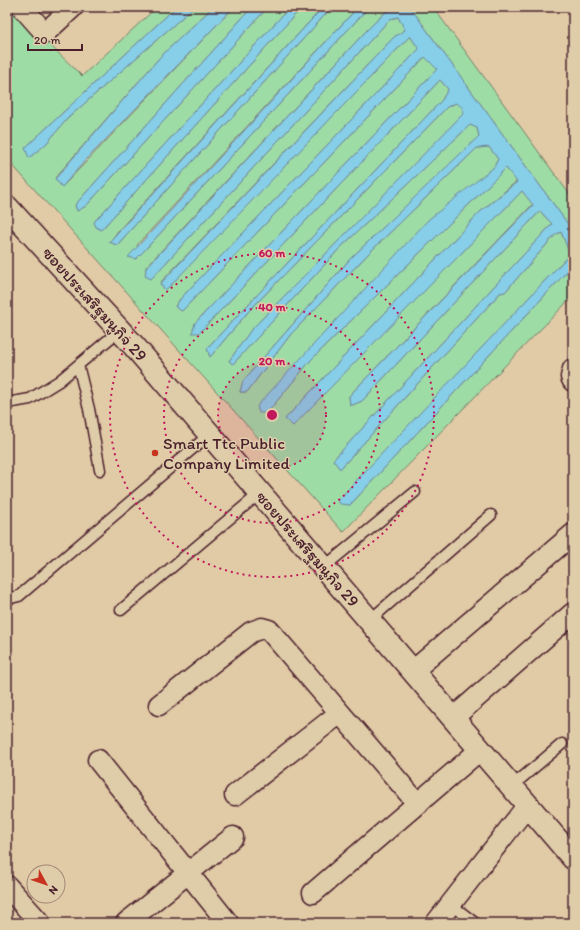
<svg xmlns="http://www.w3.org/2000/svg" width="580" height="930" viewBox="0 0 580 930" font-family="Itim,'Playpen Sans Thai',sans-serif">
	<rect width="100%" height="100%" fill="#e1caa6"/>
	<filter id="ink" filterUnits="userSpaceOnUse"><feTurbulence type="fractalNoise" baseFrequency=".025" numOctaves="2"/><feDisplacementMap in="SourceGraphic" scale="8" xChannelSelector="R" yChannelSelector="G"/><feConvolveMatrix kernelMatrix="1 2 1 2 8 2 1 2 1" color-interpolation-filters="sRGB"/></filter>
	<g filter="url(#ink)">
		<path fill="#9edca5" stroke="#747e68" d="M7 7H11L82 76 157 7H176L26 147 29 158 46 144 68 118 194 7H213L160 57 55 178 62 187 234 7H252L75 205 77 211 86 206 268 7H290L94 222 101 230 302 7H323L117 232 110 242 117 245 332 7H358L137 245 141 254 369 7H391L368 29 146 267V276L151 279 390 19 398 17 405 30 394 37 160 283 165 290 410 36 419 49 181 298 175 306 182 311 425 57 437 69 195 323 199 333 440 80 448 89 442 100 207 348 210 357 248 312 447 107 456 103 463 107V114L447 131 251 330 229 361 233 364 339 249 470 125 477 128 479 136 473 143 350 259 243 381 240 392H247L291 334 370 252 477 148 489 147 498 159 494 167 257 406 267 413 311 360 506 168 517 181 480 212 285 419 293 425 522 191 533 204 349 396 350 406 362 401 540 211 552 224 333 460 340 469 500 293 505 292 555 235 561 232 570 254 338 501 350 505 573 265V296L343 532 7 159Z
			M410 7H433L573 199V231Z"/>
		<path fill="#87cee8" stroke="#6f889c" d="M176 7H194L68 118 46 144 29 158 25 148Z
			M213 7H234L83 163 62 187 55 179 160 57Z
			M252 7H268L86 206 77 211 75 205Z
			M290 7H302L101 230 96 227 94 222Z
			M323 7H332L117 245 109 242Z
			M358 7H369L141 254 136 259 128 257Z
			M391 7H410L573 231V265L350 505 340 504 338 500 570 254 561 232 555 235 505 292 500 293 340 469 333 460 552 224 540 211 362 401 350 406 349 396 533 205 522 191 293 426 285 419 480 212 517 182 506 168 311 360 267 413H259L257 406 428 220 494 167 498 159 489 147 477 148 370 252 291 334 247 392H240L243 381 350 259 479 136 477 128 470 125 339 249 233 364 229 361 251 330 463 114 462 107 456 103 447 107 248 312 210 357 207 348 442 100 448 89 440 80 199 333H192L195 323 437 69 425 57 182 311 175 307 181 298 419 49 410 36 170 286 165 290 160 284 394 37 405 30 398 17 390 19 151 279 145 276 146 268 368 29Z"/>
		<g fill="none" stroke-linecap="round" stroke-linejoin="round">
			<g stroke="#4a1f2b" stroke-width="13">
				<path id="lane" d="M78 365 89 409 100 470
					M7 403 30 399 59 381 120 330
					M324 567 415 492
					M7 599 19 596 210 434
					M121 610 260 493
					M370 620 491 515
					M511 787 562 744
					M450 904 475 923"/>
			</g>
			<g stroke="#4a1f2b" stroke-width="23">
				<path id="street" d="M22 7 45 33 73 7
					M573 369 571 377 573 381
					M414 670 573 534
					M159 705 251 632 262 628 269 630 418 804
					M453 718 573 613
					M98 760 228 923
					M235 795 340 713
					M7 886 40 923
					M313 893 480 750
					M126 923 233 837
					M436 923 527 806"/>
			</g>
			<g stroke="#4a1f2b" stroke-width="25">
				<path id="secondary" d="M7 207 134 346 573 858"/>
			</g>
			<use href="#lane" stroke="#dfcdaa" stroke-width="10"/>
			<use href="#street" stroke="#dfcdaa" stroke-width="20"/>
			<use href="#secondary" stroke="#dfcdaa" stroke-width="22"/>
		</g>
	</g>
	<circle cx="272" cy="415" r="54" fill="#c2185b" fill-opacity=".12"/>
	<g fill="none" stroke="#c2185b" stroke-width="2" stroke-dasharray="2 4">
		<circle cx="272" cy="415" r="54"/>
		<circle cx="272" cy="415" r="108"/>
		<circle cx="272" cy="415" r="162"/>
	</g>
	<circle fill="#c8321e" stroke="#dfcdaa" stroke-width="1.5" cx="155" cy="453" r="4"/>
	<g text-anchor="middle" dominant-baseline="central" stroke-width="3" stroke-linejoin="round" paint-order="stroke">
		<g font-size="17" fill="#4a1f2b" stroke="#dfcdaa">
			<text transform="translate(95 304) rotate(48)">ซอยประเสริฐมนูกิจ 29</text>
			<text transform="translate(308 549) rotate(49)">ซอยประเสริฐมนูกิจ 29</text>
		</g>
		<g font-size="17" fill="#4a1f2b" stroke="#dfcdaa" text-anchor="start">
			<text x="163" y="443">Smart Ttc Public<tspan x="163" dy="20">Company Limited</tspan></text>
		</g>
	</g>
	<circle cx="272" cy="415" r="6" fill="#c2185b" stroke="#dfcdaa" stroke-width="2"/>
	<g font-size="12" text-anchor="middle" font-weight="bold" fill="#c2185b" stroke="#dfcdaa" stroke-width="3" stroke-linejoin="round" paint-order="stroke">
		<text x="272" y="257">60 m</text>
		<text x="272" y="311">40 m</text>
		<text x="272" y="365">20 m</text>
	</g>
	<rect width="580" height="930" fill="none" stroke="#dfcdaa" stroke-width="24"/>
	<rect x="12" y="12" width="556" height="906" fill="none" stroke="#4a1f2b" stroke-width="1.5" filter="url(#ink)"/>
	<g transform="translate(46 884) rotate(130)"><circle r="19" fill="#dfcdaa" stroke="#a38777"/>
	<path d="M0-3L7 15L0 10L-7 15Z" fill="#c8321e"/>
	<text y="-6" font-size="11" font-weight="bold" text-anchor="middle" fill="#4a1f2b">N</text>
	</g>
	<path d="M28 44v6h54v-6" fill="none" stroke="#4a1f2b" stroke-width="2"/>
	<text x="34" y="44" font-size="12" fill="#4a1f2b" stroke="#dfcdaa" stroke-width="3" paint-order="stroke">20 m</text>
</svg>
